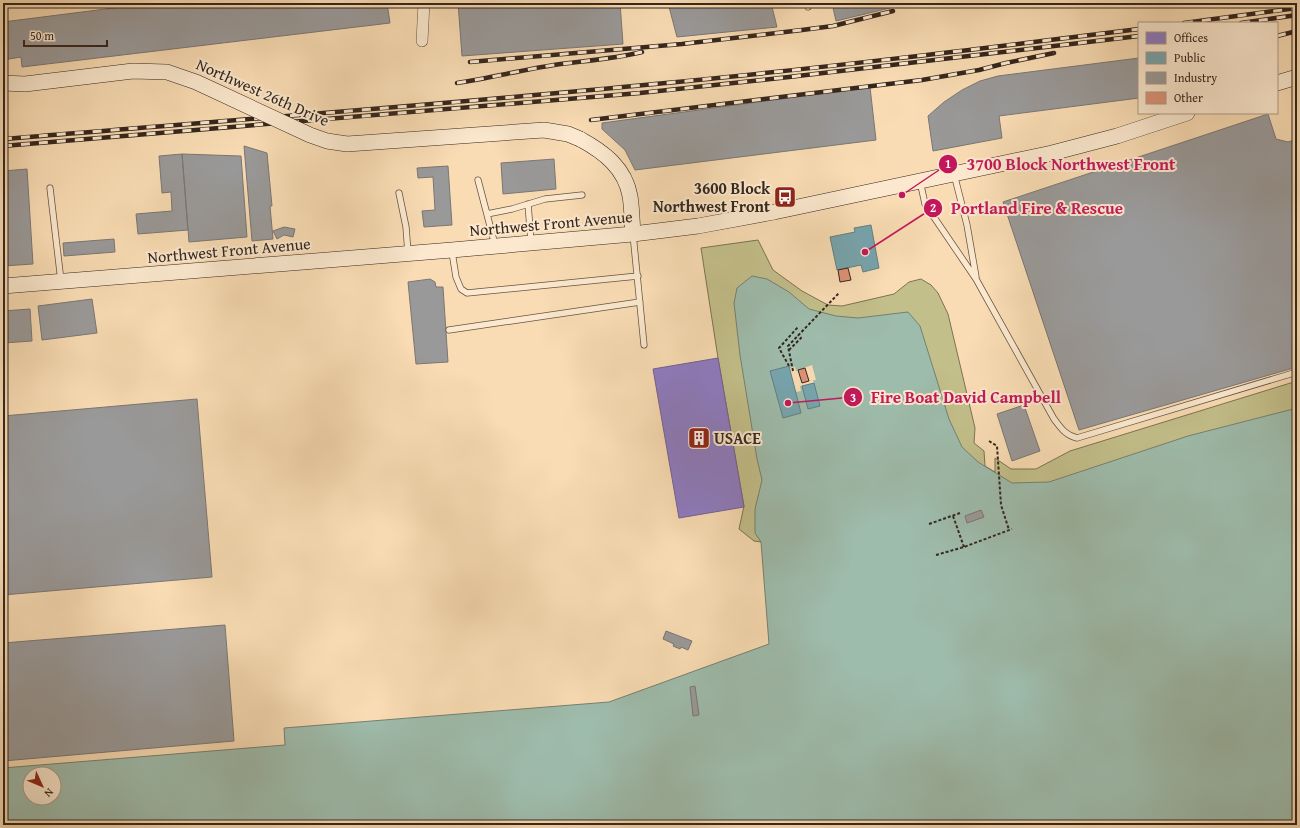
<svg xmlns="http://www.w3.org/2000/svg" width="1300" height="828" viewBox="0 0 1300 828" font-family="'Gentium Book Plus',serif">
	<rect width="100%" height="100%" fill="#f9dcb4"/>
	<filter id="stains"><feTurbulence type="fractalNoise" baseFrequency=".005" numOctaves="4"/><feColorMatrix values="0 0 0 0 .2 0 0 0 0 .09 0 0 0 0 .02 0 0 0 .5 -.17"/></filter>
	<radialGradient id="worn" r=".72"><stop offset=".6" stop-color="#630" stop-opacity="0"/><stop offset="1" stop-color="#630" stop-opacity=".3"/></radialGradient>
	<path fill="#c3bf8a" stroke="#7c7254" d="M758 240 773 270 802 291 828 305 842 306 894 294 909 282 921 279 931 285 938 293 948 314 975 428 974 443 984 451 985 466 995 472V458L1011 469H1036L1070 451 1297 381V437L1059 511 767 413 761 542 754 541 739 529 744 506 718 358 701 248Z"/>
	<path fill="#9ebcac" stroke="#748073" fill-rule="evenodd" d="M752 276 767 279 789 292 809 309 836 316 858 318 908 312 920 326 949 419 962 447 978 462 1012 483 1049 482 1188 436 1297 408V825H3V768L285 745 284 728 609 702 769 644 761 542 755 533V509L762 480 757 459 740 355 734 303 737 288ZM30 774H54V798H30Z"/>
	<path fill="#f9dcb4" d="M812 365 816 380H813L814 383 800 386 801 391 796 392 789 368 795 367 796 371Z"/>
	<path fill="#8e7cc3" stroke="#736291" d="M718 358 744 507 679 518 653 369Z"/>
	<path fill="#76a5af" stroke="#627f83" d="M871 225 879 268 863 272 861 265 837 270 830 237 855 232 854 228Z
		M789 366 801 413 783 418 770 371Z
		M814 383 820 406 808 409 802 386Z"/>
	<path fill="#999" stroke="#7b7674" d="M153 3H387L390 23 22 67 21 57 3 60V22Z
		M458 3H620L623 44 462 56Z
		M668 3H771L777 27 677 37Z
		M832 3H893L894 7 836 21Z
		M1139 58V98L999 116 1002 138 933 151 928 116 944 102 962 90 980 81 998 76Z
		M870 87 876 140 635 170 625 150 602 129V123Z
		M1268 114 1276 139 1288 142 1297 139V367L1079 430 1003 202Z
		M244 146 267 153 272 206H270L273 239 252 241Z
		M182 154 241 156 247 237 189 242Z
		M182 154 188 230 138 234 136 214 172 211 171 192 162 193 159 156Z
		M554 159 556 189 503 194 501 163Z
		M448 166 452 225 424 227 422 211 435 210 433 177 418 178 417 168Z
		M27 169 33 264 3 266V171Z
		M284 227 295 229 293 237 284 235 277 239 273 231Z
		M114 239 115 252 64 256 63 243Z
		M430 279 435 282 436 287H443L448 362 416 364 408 282Z
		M92 299 97 333 42 340 38 306Z
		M30 309 32 341 3 343V311Z
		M197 399 212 577 3 595V416Z
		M1024 405 1040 451 1012 461 997 414Z
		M981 510 984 517 967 523 965 516Z
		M225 625 234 741 3 761V643Z
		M666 631 692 641 688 650 681 647 680 649 673 646 674 644 663 639Z
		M695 686 699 715 693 716 690 687Z"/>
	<path fill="#de9277" stroke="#35261d" d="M848 268 851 280 840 282 838 270Z
		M805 368 809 381 802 383 798 370Z"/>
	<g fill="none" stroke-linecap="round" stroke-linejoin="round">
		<g stroke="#665443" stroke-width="7">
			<path id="lane" d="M807 3 808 7
				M954 174 967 225 976 277
				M478 180 495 245
				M920 181 925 204 976 279 1054 419C1061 428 1065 435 1077 438L1297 372
				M50 188 61 281
				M399 193 406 227 408 253
				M528 204 531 241
				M487 214 512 209 545 199 582 195
				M633 234 644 345
				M452 252 456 277 461 289 467 293 638 276
				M449 330 640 302"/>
		</g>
		<g stroke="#665443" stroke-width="12">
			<path id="street" d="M422 41 424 3"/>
		</g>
		<g stroke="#35261d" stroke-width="16">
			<path id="secondary" d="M1277 83 1297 77
				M580 139C604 152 625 168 630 196 632 208 632 221 633 234
				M3 286 452 250 633 234 698 226 774 212 1052 153 1117 136 1187 113"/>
		</g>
		<path stroke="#35261d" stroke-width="2" stroke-dasharray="3 2" stroke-linecap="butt" d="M789 350 801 338 798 335
			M789 366 779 348 798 327
			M793 371 788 346 839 293
			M989 441 997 446 1001 505 1009 530
			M953 516 964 547
			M929 524 960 513
			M936 555 964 547 1012 529"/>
		<use href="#lane" stroke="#fbe8ce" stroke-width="5.5"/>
		<use href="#street" stroke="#fbe8ce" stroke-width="11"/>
		<use href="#secondary" stroke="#fbe8ce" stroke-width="15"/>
		<g stroke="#35261d" stroke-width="4.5">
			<path id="rail" d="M1184 23 1297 8
				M1241 23 1297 15
				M1277 36 1297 31
				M470 62 682 44 802 30 833 26 893 11
				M457 83C490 78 522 70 554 65 583 61 613 59 642 52
				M591 120 922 80 979 70 1006 63 1054 53
				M3 139C220 121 438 105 655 84 816 69 978 49 1139 29
				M3 146 640 93 789 77 1139 36"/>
		</g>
		<use href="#rail" stroke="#fbe8ce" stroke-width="3" stroke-dasharray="9" stroke-linecap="butt"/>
		<g stroke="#35261d" stroke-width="16" stroke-linecap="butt">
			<path id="secondary-bridge" d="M3 83 25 84 133 71 167 72 196 82 310 135 327 141 347 144 544 130 568 134 580 139"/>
		</g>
		<use href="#secondary-bridge" stroke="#fbe8ce" stroke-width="15"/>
	</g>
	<defs>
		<g id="bus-square" transform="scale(1.15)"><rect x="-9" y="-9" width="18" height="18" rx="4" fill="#8f2418" stroke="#fbe8ce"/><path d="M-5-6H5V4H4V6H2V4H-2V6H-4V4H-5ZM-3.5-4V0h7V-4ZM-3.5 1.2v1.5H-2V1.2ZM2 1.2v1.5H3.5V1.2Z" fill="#fff"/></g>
		<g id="building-square" transform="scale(1.15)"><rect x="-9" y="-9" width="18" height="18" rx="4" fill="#8f2418" stroke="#fbe8ce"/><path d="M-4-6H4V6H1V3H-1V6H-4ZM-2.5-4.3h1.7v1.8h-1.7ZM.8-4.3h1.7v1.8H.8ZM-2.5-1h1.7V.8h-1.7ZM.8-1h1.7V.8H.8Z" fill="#fff"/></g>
	</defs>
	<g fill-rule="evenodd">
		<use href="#bus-square" x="785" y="197"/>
		<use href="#building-square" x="699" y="438"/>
	</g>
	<g text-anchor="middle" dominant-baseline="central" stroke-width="4" stroke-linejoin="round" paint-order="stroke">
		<g font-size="16" fill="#35261d" stroke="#fbe8ce">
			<text transform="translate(263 92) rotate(24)">Northwest 26th Drive</text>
			<text transform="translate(551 223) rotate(-5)">Northwest Front Avenue</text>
			<text transform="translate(229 250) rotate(-5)">Northwest Front Avenue</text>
		</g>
		<g font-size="16" font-weight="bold" fill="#35261d" stroke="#fbe8ce" text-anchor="end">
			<text x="770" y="188">3600 Block<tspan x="770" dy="18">Northwest Front</tspan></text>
			<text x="714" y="438" text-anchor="start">USACE</text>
		</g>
	</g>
	<path fill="none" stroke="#c2185b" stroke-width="1.5" d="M902 195L948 164M865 252L933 208M788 403L853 397"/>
	<g fill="#c2185b" stroke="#fbe8ce" stroke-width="1.5">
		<circle cx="902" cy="195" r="4"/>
		<circle cx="865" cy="252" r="4"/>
		<circle cx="788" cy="403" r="4"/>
		<circle cx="948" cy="164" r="10"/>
		<circle cx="933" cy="208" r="10"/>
		<circle cx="853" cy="397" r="10"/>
	</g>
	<g font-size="12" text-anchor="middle" font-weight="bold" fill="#fff">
		<text x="948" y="168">1</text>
		<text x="933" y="212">2</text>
		<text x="853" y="402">3</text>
	</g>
	<g font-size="17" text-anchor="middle" font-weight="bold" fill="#c2185b" stroke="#fbe8ce" stroke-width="4" stroke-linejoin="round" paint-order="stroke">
		<text x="1071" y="170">3700 Block Northwest Front</text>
		<text x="1037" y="214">Portland Fire &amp; Rescue</text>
		<text x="966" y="403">Fire Boat David Campbell</text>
	</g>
	<rect width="1300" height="828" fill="none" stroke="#f9dcb4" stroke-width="16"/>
	<rect x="4" y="4" width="1292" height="820" fill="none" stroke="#35261d" stroke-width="2"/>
	<rect x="8" y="8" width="1284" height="812" fill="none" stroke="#35261d"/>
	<rect x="1138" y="22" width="140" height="92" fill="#fbe8ce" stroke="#ac9a87"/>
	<rect x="1146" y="32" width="20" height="12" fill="#8e7cc3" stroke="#ac9a87"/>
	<text x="1174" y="42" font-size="12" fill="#35261d">Offices</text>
	<rect x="1146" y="52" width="20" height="12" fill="#76a5af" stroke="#ac9a87"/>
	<text x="1174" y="62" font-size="12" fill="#35261d">Public</text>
	<rect x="1146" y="72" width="20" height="12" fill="#999999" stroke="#ac9a87"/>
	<text x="1174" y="82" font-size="12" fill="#35261d">Industry</text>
	<rect x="1146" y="92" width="20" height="12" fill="#de9277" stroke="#ac9a87"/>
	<text x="1174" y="102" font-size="12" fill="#35261d">Other</text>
	<g transform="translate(42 786) rotate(134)"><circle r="19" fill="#fbe8ce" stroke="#ac9a87"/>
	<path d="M0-3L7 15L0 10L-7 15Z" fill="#8f2418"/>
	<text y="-6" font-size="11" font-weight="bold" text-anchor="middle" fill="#35261d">N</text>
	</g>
	<path d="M24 40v6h83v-6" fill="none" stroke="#35261d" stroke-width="2"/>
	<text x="30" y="40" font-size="12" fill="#35261d" stroke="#fbe8ce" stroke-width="3" paint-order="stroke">50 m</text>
	<rect width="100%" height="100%" filter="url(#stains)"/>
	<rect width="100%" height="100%" fill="url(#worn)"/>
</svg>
